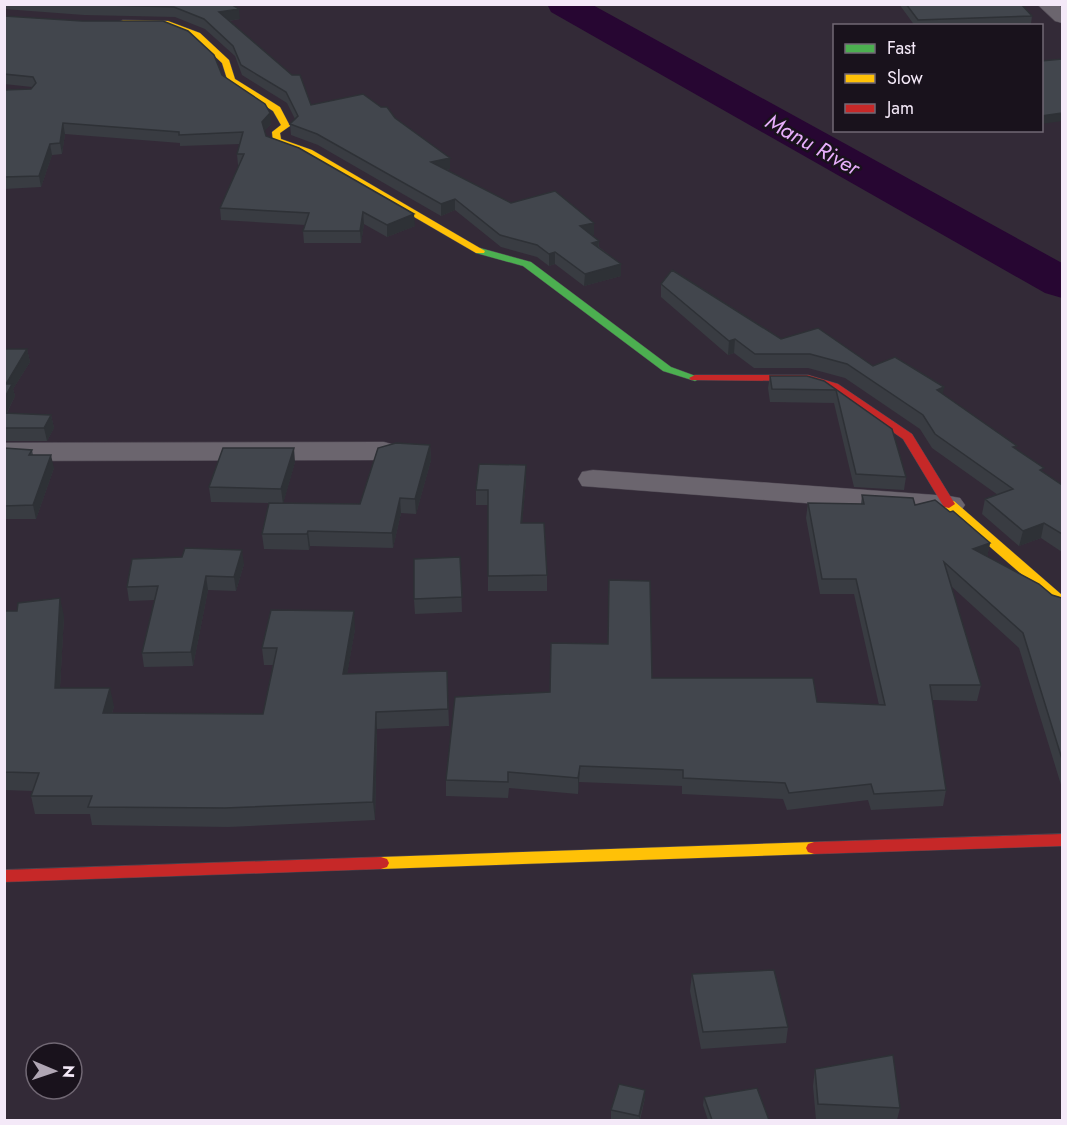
<svg xmlns="http://www.w3.org/2000/svg" width="1067" height="1125" viewBox="0 0 1067 1125" font-family="Jost,sans-serif">
	<rect width="100%" height="100%" fill="#332a37"/>
	<g fill="none" stroke-linecap="round" stroke-linejoin="round">
		<path fill="#270632" fill-rule="evenodd" d="M547 4H591L1062 263V298L1045 293 551 12Z"/>
		<g stroke="#4e4752" stroke-width="1">
			<path id="street" d="M1037 4H1058L1062 8V23L1055 21Z
				M384 442 395 445 399 451 395 457 384 460 4 461V443Z
				M593 470 949 496 960 498 965 505 960 512 949 514 582 486 578 479 582 472Z"/>
		</g>
		<g stroke="#4e4752" stroke-width="1">
			<path id="fast" d="M480 248 531 262 671 367 701 378 695 381 663 371 523 266 476 253 475 251Z"/>
		</g>
		<g stroke="#4e4752" stroke-width="1">
			<path id="slow" d="M123 20 168 21 200 33 229 60 235 79 280 107 290 126 280 133 281 139 312 150 485 251 484 253H476L306 154 273 142 272 132 281 125 273 111 228 82 222 63 194 37 167 25 120 24 119 22Z
				M949 500 954 501 1062 595V606L1057 605 944 507 943 504Z
				M814 842 820 844 822 848 820 852 814 854 381 869 375 867 373 863 375 859 381 857Z"/>
		</g>
		<g stroke="#4e4752" stroke-width="1">
			<path id="jam" d="M695 375H808L838 384 912 434 955 504 949 508 944 507 903 439 830 388 807 381 691 380 689 378Z
				M1062 834V846L814 854 808 852 806 848 808 844 814 842Z
				M381 857 387 859 389 863 387 867 381 869 4 882V870Z"/>
		</g>
		<use href="#street" fill="#6b656e" fill-rule="evenodd"/>
		<use href="#fast" fill="#4caf50" fill-rule="evenodd"/>
		<use href="#slow" fill="#ffc107" fill-rule="evenodd"/>
		<use href="#jam" fill="#c62828" fill-rule="evenodd"/>
	</g>
	<path fill="#393c42" d="M4 4H231L240 19 229 21 311 105 395 118 450 158V169L447 170 511 203 594 235H592L599 241V247L621 264V276L584 286 555 264 549 266 537 257 501 247 455 210 441 216 318 145 291 135 290 124 295 119 287 103 242 75 235 56 205 29 175 17 84 15 4 9Z
		M899 4H1021L1032 16 1031 24 984 26H915Z
		M4 16 222 75 271 124 264 131 266 136 415 226 387 237 364 224 361 243H304L303 231 305 225 221 220 220 208 239 165H238L237 154 240 144 180 146V143L65 134 62 154 52 155 41 187 4 189V90L31 89 32 87 4 84Z
		M661 284 781 339 873 366 943 394 1016 449 1043 472 1062 485V552L1041 538 1019 546 982 514 985 499 998 495 932 448 920 429 845 378 808 368H754L734 353 728 355 661 297Z
		M4 349H27L30 362 13 389 15 396 7 413 51 415 54 428 47 441H4Z
		M770 376 824 381 892 429 906 477 904 490 854 487 834 403 770 402 768 388Z
		M430 445 431 460 416 514 401 513 393 548 310 546 309 550 264 549 262 534 269 503 211 502 209 487 295 462 283 503 360 504Z
		M4 448 32 450 33 455 54 468 36 519H4Z
		M526 480 522 523 547 575V591H488V505H476V490Z
		M862 495 915 505 990 543 987 557 1052 595 1062 598V788L1019 648 951 586 981 685 977 701 932 700 946 790 943 806 871 810 868 800 787 810 783 799 682 794V786L579 782 578 794 509 788 508 798 446 796V780L550 692 652 678 817 702 879 705 854 594H820L806 518 808 503 861 504Z
		M460 557 462 612 415 614 414 599Z
		M244 564 236 591 208 590 193 666 144 667 142 653 155 600 129 601 127 587Z
		M4 611H17L64 616 60 688 114 706 112 714H263L273 665H264L262 648 355 629 347 674 447 671 449 726 377 729 375 820 228 827 92 825 90 814H35L31 796 33 791 4 790Z
		M692 974 788 1027 786 1043 701 1049 690 991Z
		M815 1069 900 1108 897 1120H816L813 1086Z
		M645 1090V1098L640 1120H620L611 1119V1110Z
		M704 1097 769 1120H708L703 1105Z"/>
	<path fill="#2e3136" d="M239 9 240 19 220 22 219 12Z
		M270 113 271 124 263 133 262 122Z
		M1062 113V121L1041 124V116Z
		M63 123 65 134 62 154 60 143Z
		M50 144 52 155 41 187 39 176Z
		M450 158V169L432 173 431 162Z
		M455 199V210L441 216V204Z
		M363 212 364 224 361 243 360 231Z
		M414 214 415 226 387 237V225Z
		M594 223V235L580 238V226Z
		M599 241 598 253 592 243Z
		M555 252V264L549 266V254Z
		M621 264V276L584 286 585 274Z
		M735 339 734 353 728 355 729 341Z
		M27 349 30 362 13 389 15 396 4 418V399L6 384Z
		M944 387 942 401 937 390Z
		M51 415 54 428 47 441 44 428Z
		M430 445 431 460 416 514 415 499Z
		M294 448 295 462 283 504 281 489Z
		M51 455 54 468 36 519 33 505Z
		M526 465V480L521 538V523Z
		M400 498 401 513 393 548 392 533Z
		M1044 523 1041 538 1019 546 1023 531Z
		M308 531 310 546 309 550 307 534Z
		M990 543 987 558 973 549Z
		M242 550 244 564 236 591 234 577Z
		M206 576 208 590 193 666 191 652Z
		M60 598 64 616 59 706 55 688Z
		M354 611 355 629 344 692 343 674Z
		M110 688 114 706 107 731 103 713Z
		M376 712 377 729 375 820 373 802Z
		M580 766 579 782 578 794V778Z
		M645 1090V1098L639 1120V1116Z"/>
	<path fill="#42464d" stroke="#2e3136" stroke-width="1.5" d="M75 4H231L239 9 219 12 292 75H300L311 105 363 94 381 107H387L395 118 450 158 431 162 511 203 555 191 594 223 580 226 599 241 592 243 621 264 585 274 555 252 549 254 537 245 500 235 455 199 441 204 317 134 290 124 298 116 286 92 241 65 233 46 204 19 174 7Z
		M906 4H1021L1032 16 918 20Z
		M4 16 82 21H163L188 31 214 55 222 75 265 104 270 113 262 122 266 136 299 148 414 214 387 225 363 212 360 231H303L309 213 220 208 244 154H237L243 132 179 135V132L63 123 60 143 50 144 39 176 4 177V90L31 89 36 83 33 77 4 74Z
		M1062 59V113L1041 116V61Z
		M672 270 781 339 818 328 873 366 895 357 944 387 937 390 1017 446 1013 447 1044 468 1040 470 1062 485V534L1044 523 1023 531 985 499 1013 489 935 434 923 415 847 364 810 354H755L735 339 729 341 661 284Z
		M4 349H27L6 384H12L4 399Z
		M770 376H807L824 381 892 429 906 477 856 474 836 390 772 389Z
		M4 413 51 415 44 428H4Z
		M396 443 430 445 415 499 400 498 392 533 308 531 307 534H262L269 503 360 504 378 448Z
		M4 448 32 450 29 455H51L33 505 4 506Z
		M223 448H294L281 489 209 487Z
		M479 464 526 465 521 523H544L547 575 488 576V490H476Z
		M862 495 913 498 915 505 935 500 950 512 953 511 990 543 973 549 1039 584 1052 595 1062 598V759L1023 633 944 562 981 685H930L946 790 874 794 871 784 789 793 785 783 683 778V770L580 766 578 778 508 772V782L446 780 455 697 550 692 551 643 608 644 609 580 650 581 652 678H813L817 702 885 705 856 579H822L808 503 864 504Z
		M185 548 242 550 234 577 206 576 191 652 142 653 158 586 127 587 132 559 182 557Z
		M460 557 462 597 414 599V559Z
		M60 598 55 688H110L103 713 263 714 277 648H262L271 610 354 611 343 674 447 671 448 709 376 712 373 802 225 808 88 807 92 796H31L39 773 4 772V611H17L18 603Z
		M774 970 788 1027 703 1032 692 974Z
		M893 1055 900 1108 818 1104 815 1069Z
		M619 1084 645 1090 639 1116 611 1110Z
		M757 1088 769 1120H712L704 1097Z"/>
	<g text-anchor="middle" dominant-baseline="central" stroke-width="5" stroke-linejoin="round" paint-order="stroke">
		<g font-size="22" font-style="italic" fill="#e7aefb" stroke="#19121c">
			<text transform="translate(813 144) rotate(29)">Manu River</text>
		</g>
	</g>
	<rect width="1067" height="1125" fill="none" stroke="#f4e9f8" stroke-width="12"/>
	<rect x="833" y="24" width="210" height="108" fill="#19121c" stroke="#716874" stroke-width="1.5"/>
	<rect x="845" y="44" width="30" height="9" fill="#4caf50" stroke="#716874" stroke-width="1.5"/>
	<text x="887" y="54" font-size="18" fill="#f4e9f8">Fast</text>
	<rect x="845" y="74" width="30" height="9" fill="#ffc107" stroke="#716874" stroke-width="1.5"/>
	<text x="887" y="84" font-size="18" fill="#f4e9f8">Slow</text>
	<rect x="845" y="104" width="30" height="9" fill="#c62828" stroke="#716874" stroke-width="1.5"/>
	<text x="887" y="114" font-size="18" fill="#f4e9f8">Jam</text>
	<g transform="translate(54 1071) rotate(92)"><circle r="28" fill="#19121c" stroke="#716874" stroke-width="1.5"/>
	<path d="M0-4.5L10 22L0 15L-10 22Z" fill="#b0a6b4"/>
	<text y="-9" font-size="16" font-weight="bold" text-anchor="middle" fill="#f4e9f8">N</text>
	</g>
</svg>
